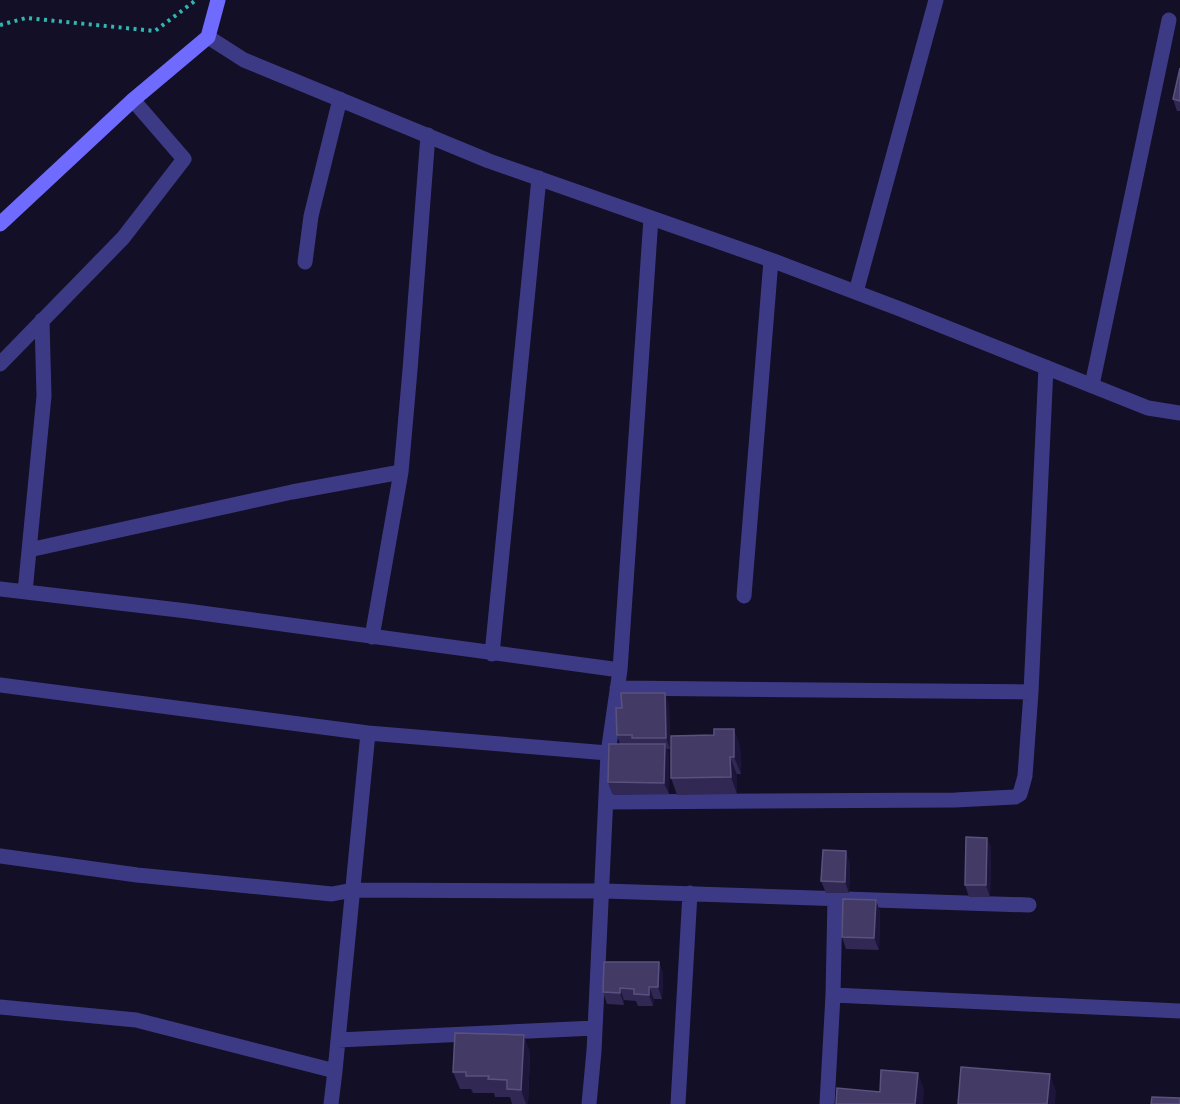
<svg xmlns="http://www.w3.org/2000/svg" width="1180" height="1104" viewBox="0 0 1180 1104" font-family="'PT Sans',sans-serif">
	<rect width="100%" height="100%" fill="#130f26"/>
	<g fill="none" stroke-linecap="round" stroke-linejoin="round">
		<path stroke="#2fb8b0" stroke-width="4" stroke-dasharray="3 4.5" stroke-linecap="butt" d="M0 25 26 18 155 31 196 0"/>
		<path stroke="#3d3a85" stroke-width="15" d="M208 37 244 60 489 161 771 260 900 309 1148 408 1180 413
			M305 262 311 216 340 99
			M856 292 936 0
			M0 364 123 238 184 159 133 100
			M1092 385 1169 20
			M29 550 292 492 401 472 410 370 428 135
			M0 589 187 611 620 670 608 753 368 733
			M25 592 44 396 42 320
			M744 596 771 260
			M372 637 401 472
			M492 654 539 178
			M620 670 651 218
			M0 685 368 733 335 1071 136 1020 0 1007
			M617 688 1031 692 1046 367
			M606 802 955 800 1015 797 1020 794 1025 776 1031 692
			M0 856 137 875 332 894 353 890 598 891 601 889 605 891 1029 905
			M833 995 1180 1011
			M338 1040 595 1028
			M331 1104 335 1071
			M589 1104 594 1051 608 753
			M678 1104 690 893
			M827 1104 833 995 835 899"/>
		<path stroke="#6f6bff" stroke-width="15" d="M0 224 133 100 208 37 218 0"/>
	</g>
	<path fill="#312854" d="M1180 68V111H1177L1173 99Z
		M669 704 670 749H667L669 756V794H612L608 782 620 744 617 735Z
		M740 746 741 774H737V794L677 795 671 778Z
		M987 838 991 849 990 897H969L965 885Z
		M850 863 849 893H826L821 881Z
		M876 900 880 912 879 950 846 949 842 937Z
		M659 962 663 974 662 999H654L653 1006H638L636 1001 624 1000V1005L607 1004 603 992Z
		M530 1052 528 1104H512L510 1097H495L494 1093H473L471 1089H460L453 1072Z"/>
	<path fill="#1d163a" d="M665 693 669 704 670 749 666 738Z
		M734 729 740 746 741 774 734 757Z
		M665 744 669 756V794L664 783Z
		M730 757 737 774V794L731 777Z
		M987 838 991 849 990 897 986 885Z
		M846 851 850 863 849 893 845 882Z
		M876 900 880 912 879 950 874 938Z
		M659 962 663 974 662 999 658 987Z
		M649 987 654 999 653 1006 649 995Z
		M620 988 624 1000V1005L620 993Z
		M524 1035 530 1052 528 1104H526L521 1090Z
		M918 1073 924 1090 923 1104H915Z
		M1050 1074 1056 1091 1055 1104H1047Z"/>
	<path fill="#433a66" stroke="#5a527e" stroke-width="1.5" d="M1180 68V101L1173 99Z
		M621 693H665L666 738H632V735H617L616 708H622Z
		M714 729H734V757H730L731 777 671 778V736L714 735Z
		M609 744H665L664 783 608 782Z
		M966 837 987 838 986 885H965Z
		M823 850 846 851 845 882 821 881Z
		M843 899 876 900 874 938 842 937Z
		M604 962H659L658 987H649V995L634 994V989L620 988V993L603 992Z
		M455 1033 524 1035 521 1090 507 1089V1080L488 1079 489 1076H466V1072H453Z
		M961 1067 1050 1074 1047 1104H958Z
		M881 1070 918 1073 915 1104H836L837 1088 880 1092Z
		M1152 1097 1180 1098V1104H1151Z"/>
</svg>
